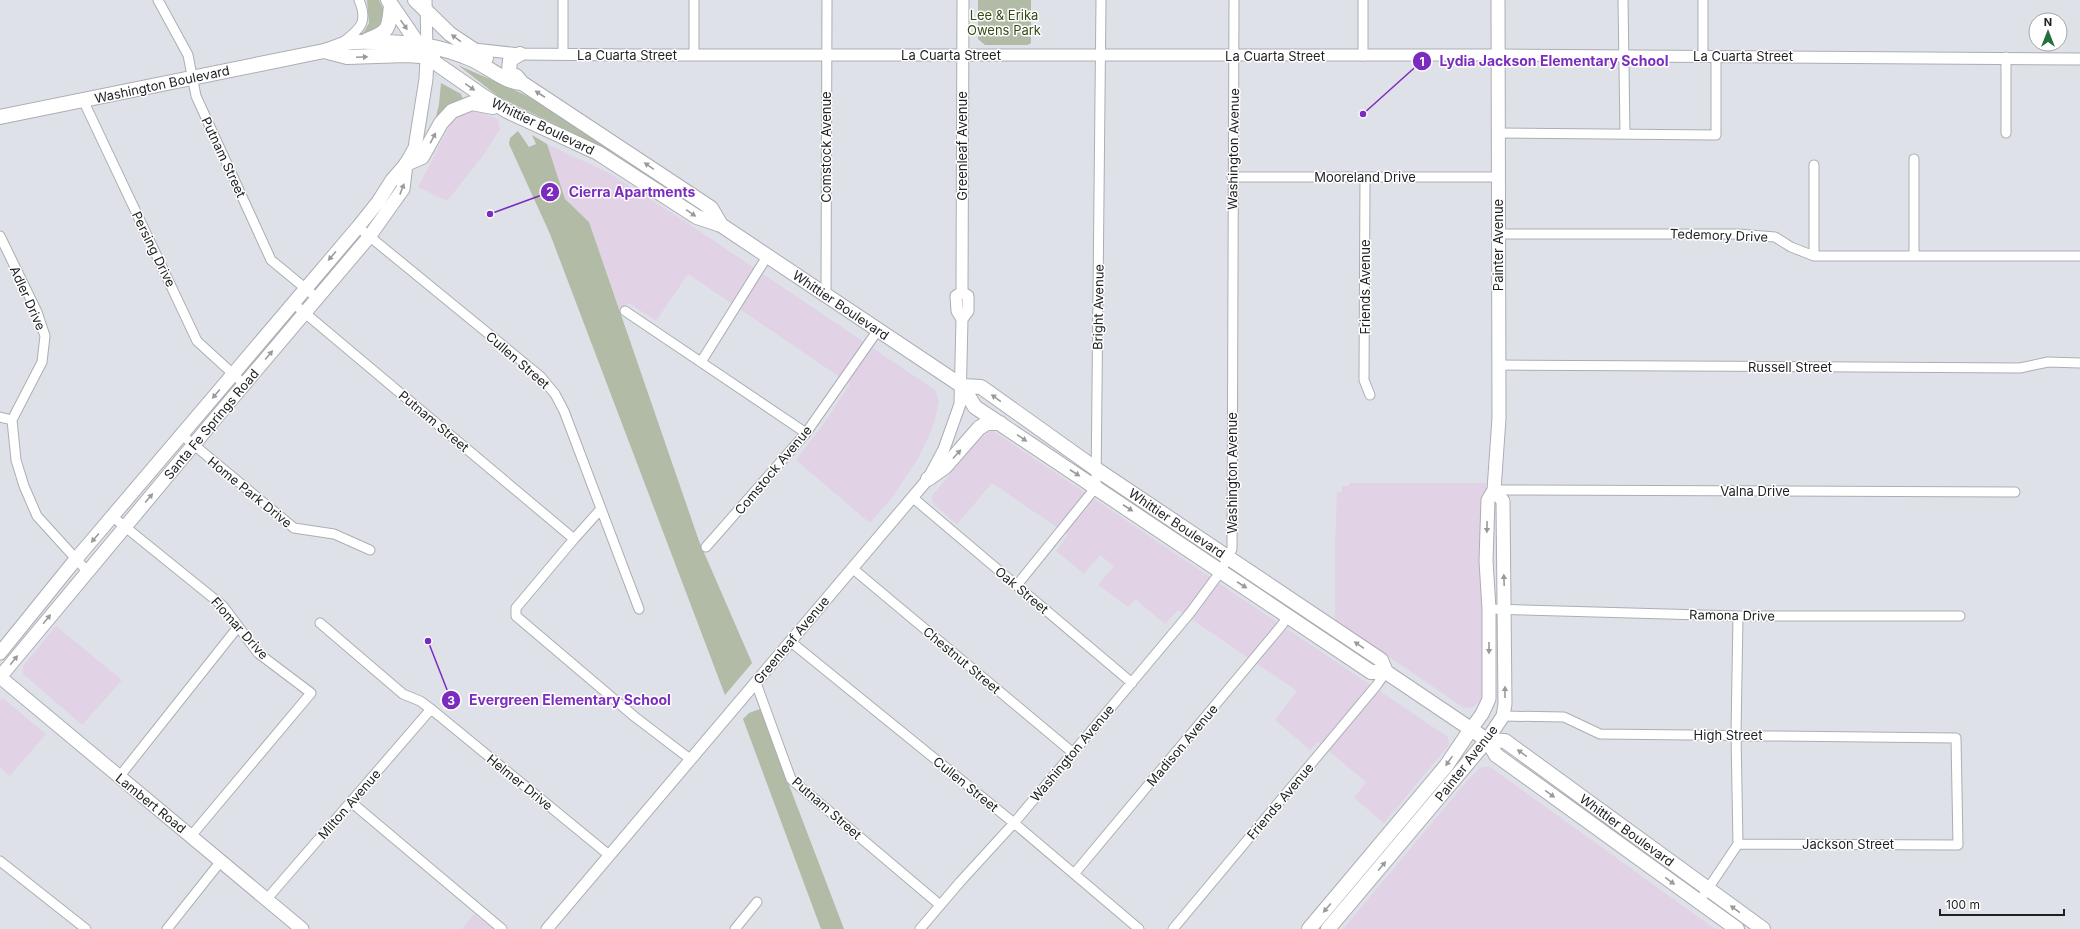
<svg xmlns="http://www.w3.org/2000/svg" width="2080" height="929" viewBox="0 0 2080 929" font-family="Inter,sans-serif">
	<rect width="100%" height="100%" fill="#dfe1e8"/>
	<path fill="#e1d2e5" d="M471 111H478L498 119 500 129 482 157 447 201 418 187 451 123 459 115Z
		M547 144 609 173 689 224 935 390 939 401 936 415 932 429 919 457 891 499 870 523 796 460 822 426 850 384 688 274 656 321 629 303 621 313 589 222 565 199Z
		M993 431 1448 737 1449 745 1384 823 1354 798 1366 782 1318 742 1310 750 1275 720 1297 691 1178 610 1165 624 1135 599 1128 607 1098 585 1114 566 1100 555 1084 574 1056 551 1068 535 992 483 957 524 933 504 932 496 976 443 988 432Z
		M1349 483H1486L1482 696 1479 702 1473 707 1464 708 1335 620V546L1337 492H1342V486H1349Z
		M56 626 122 680 82 725 23 674V666Z
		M0 699H4L46 734 10 776 0 767Z
		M1489 766 1715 929H1343L1467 781 1480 768Z
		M474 914 493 929H462Z"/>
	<path fill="#b1bba5" d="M367 0H379L385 13 382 27 369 35H358L364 32 369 23Z
		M978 0H1031V43L1028 45H985L978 39Z
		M458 65 523 94 559 114 620 156 499 97Z
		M441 83 461 94 463 100 433 130 439 104Z
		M518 131 529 147 536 144 532 135 547 144 565 199 589 222 699 541 752 663 725 695 550 234 509 144 510 138Z
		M760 709 844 929H821L743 719 749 713Z"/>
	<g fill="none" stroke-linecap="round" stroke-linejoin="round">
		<g stroke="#abaeb3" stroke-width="11">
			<path id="minor" d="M158 0 188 55 196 96 271 260 317 298
				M1623 0 1625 134
				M1703 0V56
				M342 43C359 29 369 24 359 0
				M563 55V0
				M694 55V0
				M1363 56V0
				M83 100 197 341 244 384
				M1498 133 1716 135V56
				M2006 133V57
				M1814 165V256
				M1232 177H1498
				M1365 177 1364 380 1370 395
				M358 227 540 376 555 394 564 411 639 609
				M1498 234H1738L1775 237 1791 247 1814 256H2080
				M0 236 37 312 45 336 42 362 12 420 16 460 24 486 37 516 87 571
				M1914 256V159
				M826 294 827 0
				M293 303 574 539
				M625 311 806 433
				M701 362 768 255
				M1498 365 2020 368 2048 362 2080 363
				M0 417 12 420
				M182 435 294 528 334 534 370 550
				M1494 490 2015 492
				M912 497 1132 683
				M600 510 574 539 516 608V616L635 717 690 759
				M113 517 223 606 258 653 311 693 191 836
				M706 547 806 433 878 330
				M852 568 1072 752
				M1017 585 1096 487 1101 0
				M1489 609 1738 616H1960
				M320 623 403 694 420 701 431 709 609 855
				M791 642 1014 823 1139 929
				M756 683 791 779 940 905
				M1503 716 1564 717 1600 734 1956 738 1958 845 1738 844
				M119 777 238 627
				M351 802 502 929
				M0 861 86 929
				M1074 874 1282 625 1288 615
				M266 900 431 709
				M1699 902 1738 844 1736 734 1738 616
				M167 929 221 861
				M735 929 757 902
				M920 929 960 882 1014 823 1190 613 1221 571 1232 549 1234 0
				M1173 929 1376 686 1386 672"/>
		</g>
		<g stroke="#abaeb3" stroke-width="13">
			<path id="tertiary" d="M426 0 427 54
				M474 49 520 54 629 55H1498L2080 59
				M962 319 957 311 956 296 962 292 963 0
				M547 929 928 479 944 449 960 404 962 319 968 311V296L962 292"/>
		</g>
		<g stroke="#abaeb3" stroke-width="15">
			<path id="secondary" d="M0 653 76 559 358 227 378 202 392 180 406 164 415 148 426 79 427 57
				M0 677 225 407 369 237 403 189 406 164
				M0 677 302 929
				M1471 729 1482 714 1489 699V609L1486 561 1488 500 1494 490 1499 418 1498 0
				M1487 740 1503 716 1505 704 1503 501 1494 490"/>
		</g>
		<g stroke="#abaeb3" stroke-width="16">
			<path id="primary" d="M388 0 427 57 483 96 507 111 598 153 697 217 721 225 962 386 975 407 1371 672H1386L1487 740 1496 755 1737 929
				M415 0 450 34 486 58
				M367 40C389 32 389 29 391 5
				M324 51 347 57 407 55 433 57
				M509 71 510 60 520 54
				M516 76 522 83 711 208 721 225
				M0 117 324 51C332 49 340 45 347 43 357 41 368 42 378 42 412 42 442 46 473 60 490 68 504 82 522 83
				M406 164 422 157 441 123 452 111 472 103 493 107
				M962 386 981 387 1096 469 1381 660 1386 672
				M928 479 945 467 979 428 987 423H1000
				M1487 740 1505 741 1763 929
				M1309 929 1446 766 1471 729
				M1328 929 1487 740"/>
		</g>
		<use href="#minor" stroke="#fff" stroke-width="9"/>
		<use href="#tertiary" stroke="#fff" stroke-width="11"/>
		<use href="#secondary" stroke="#fff" stroke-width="13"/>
		<use href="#primary" stroke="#fff" stroke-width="14"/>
	</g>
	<defs><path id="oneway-solid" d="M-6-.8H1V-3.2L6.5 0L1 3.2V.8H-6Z"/></defs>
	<g fill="#9a9a9b">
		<use href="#oneway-solid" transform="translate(404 25) rotate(55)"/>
		<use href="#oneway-solid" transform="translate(456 38) rotate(-144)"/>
		<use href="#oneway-solid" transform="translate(362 57) rotate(-2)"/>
		<use href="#oneway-solid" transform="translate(470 87) rotate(35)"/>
		<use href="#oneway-solid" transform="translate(540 94) rotate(-147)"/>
		<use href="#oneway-solid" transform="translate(433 138) rotate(-62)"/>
		<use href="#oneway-solid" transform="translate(649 166) rotate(-146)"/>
		<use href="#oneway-solid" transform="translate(402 189) rotate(-69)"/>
		<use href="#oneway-solid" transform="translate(691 213) rotate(34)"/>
		<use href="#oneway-solid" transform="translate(332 256) rotate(131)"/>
		<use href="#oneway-solid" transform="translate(269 355) rotate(-50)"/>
		<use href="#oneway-solid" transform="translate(216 394) rotate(130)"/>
		<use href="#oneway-solid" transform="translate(996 398) rotate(-144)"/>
		<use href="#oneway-solid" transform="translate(1022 438) rotate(34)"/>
		<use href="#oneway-solid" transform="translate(957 454) rotate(-48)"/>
		<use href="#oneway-solid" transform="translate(1075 473) rotate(33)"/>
		<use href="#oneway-solid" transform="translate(149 498) rotate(-50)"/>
		<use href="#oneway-solid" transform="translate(1128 508) rotate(33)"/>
		<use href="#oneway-solid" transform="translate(1487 527) rotate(91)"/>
		<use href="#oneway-solid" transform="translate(95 538) rotate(131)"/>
		<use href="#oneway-solid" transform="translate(1504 580) rotate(-92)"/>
		<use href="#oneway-solid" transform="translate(1242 585) rotate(33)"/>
		<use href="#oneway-solid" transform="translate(47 619) rotate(-51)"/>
		<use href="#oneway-solid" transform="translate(1359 645) rotate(-146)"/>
		<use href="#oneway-solid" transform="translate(1489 648) rotate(90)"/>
		<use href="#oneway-solid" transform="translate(14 660) rotate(-51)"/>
		<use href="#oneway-solid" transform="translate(1505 692) rotate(-90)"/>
		<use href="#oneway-solid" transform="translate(1522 753) rotate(-144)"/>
		<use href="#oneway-solid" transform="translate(1449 761) rotate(125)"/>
		<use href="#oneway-solid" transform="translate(1550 794) rotate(36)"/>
		<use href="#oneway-solid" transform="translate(1382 866) rotate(-50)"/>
		<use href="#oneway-solid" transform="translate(1670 881) rotate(36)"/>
		<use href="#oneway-solid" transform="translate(1327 908) rotate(130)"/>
		<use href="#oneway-solid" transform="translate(1735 909) rotate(-144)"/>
	</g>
	<g text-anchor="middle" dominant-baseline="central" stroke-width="3" stroke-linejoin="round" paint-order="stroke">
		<g font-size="13" fill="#364913" stroke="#fff">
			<text x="1004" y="15">Lee &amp; Erika<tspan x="1004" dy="15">Owens Park</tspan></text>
		</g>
		<g font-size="13" fill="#1e1f21" stroke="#fff">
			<text x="627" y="55">La Cuarta Street</text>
			<text x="951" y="55">La Cuarta Street</text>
			<text x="1275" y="56">La Cuarta Street</text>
			<text x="1743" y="56">La Cuarta Street</text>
			<text transform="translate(162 84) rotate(-12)">Washington Boulevard</text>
			<text transform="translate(543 126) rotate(26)">Whittier Boulevard</text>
			<text transform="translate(962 146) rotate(-90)">Greenleaf Avenue</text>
			<text transform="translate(826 147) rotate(-90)">Comstock Avenue</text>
			<text transform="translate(1233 149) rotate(-89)">Washington Avenue</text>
			<text transform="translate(224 157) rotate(65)">Putnam Street</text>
			<text x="1365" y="177">Mooreland Drive</text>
			<text transform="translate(1719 235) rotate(2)">Tedemory Drive</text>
			<text transform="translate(1498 245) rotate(-90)">Painter Avenue</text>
			<text transform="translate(154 249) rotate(64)">Persing Drive</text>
			<text transform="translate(1365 287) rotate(-90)">Friends Avenue</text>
			<text transform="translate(28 298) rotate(66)">Adler Drive</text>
			<text transform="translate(841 305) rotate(34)">Whittier Boulevard</text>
			<text transform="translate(1098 307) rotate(-89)">Bright Avenue</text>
			<text transform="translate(518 360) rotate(41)">Cullen Street</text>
			<text x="1790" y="367">Russell Street</text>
			<text transform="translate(434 421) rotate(40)">Putnam Street</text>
			<text transform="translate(211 424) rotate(-50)">Santa Fe Springs Road</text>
			<text transform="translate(773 470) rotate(-50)">Comstock Avenue</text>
			<text transform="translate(1232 473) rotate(-90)">Washington Avenue</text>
			<text x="1755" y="491">Valna Drive</text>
			<text transform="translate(250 492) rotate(39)">Home Park Drive</text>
			<text transform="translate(1177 523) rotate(34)">Whittier Boulevard</text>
			<text transform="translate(1022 590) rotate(40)">Oak Street</text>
			<text transform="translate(1732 615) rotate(1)">Ramona Drive</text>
			<text transform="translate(240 628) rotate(48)">Flomar Drive</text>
			<text transform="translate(791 640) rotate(-50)">Greenleaf Avenue</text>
			<text transform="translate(962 660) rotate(40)">Chestnut Street</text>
			<text x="1728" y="735">High Street</text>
			<text transform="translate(1182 745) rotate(-50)">Madison Avenue</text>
			<text transform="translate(1072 753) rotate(-50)">Washington Avenue</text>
			<text transform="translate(1466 763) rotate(-52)">Painter Avenue</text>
			<text transform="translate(520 782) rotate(39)">Helmer Drive</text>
			<text transform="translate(966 784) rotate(39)">Cullen Street</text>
			<text transform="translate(1280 801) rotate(-50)">Friends Avenue</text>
			<text transform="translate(151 803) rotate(39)">Lambert Road</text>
			<text transform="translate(349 804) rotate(-49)">Milton Avenue</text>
			<text transform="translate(827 808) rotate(41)">Putnam Street</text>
			<text transform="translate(1627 830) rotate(36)">Whittier Boulevard</text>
			<text x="1848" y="844">Jackson Street</text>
		</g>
	</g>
	<path fill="none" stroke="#7b2cbf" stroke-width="1.5" d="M1363 114L1422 61M490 214L550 192M428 641L451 700"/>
	<g fill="#7b2cbf" stroke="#fff" stroke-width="1.5">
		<circle cx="1363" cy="114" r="4"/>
		<circle cx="490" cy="214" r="4"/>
		<circle cx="428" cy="641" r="4"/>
		<circle cx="1422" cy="61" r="10"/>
		<circle cx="550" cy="192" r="10"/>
		<circle cx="451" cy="700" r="10"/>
	</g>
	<g font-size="12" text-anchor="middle" font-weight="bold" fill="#fff">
		<text x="1422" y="66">1</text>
		<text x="550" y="196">2</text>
		<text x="451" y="705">3</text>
	</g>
	<g font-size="14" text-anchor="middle" font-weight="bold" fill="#7b2cbf" stroke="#fff" stroke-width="3" stroke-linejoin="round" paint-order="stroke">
		<text x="1554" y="66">Lydia Jackson Elementary School</text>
		<text x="632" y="197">Cierra Apartments</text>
		<text x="570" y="705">Evergreen Elementary School</text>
	</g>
	<g transform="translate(2048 32)"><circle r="19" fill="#ffffff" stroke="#a5a5a6"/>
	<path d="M0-3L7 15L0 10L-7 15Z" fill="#246f3d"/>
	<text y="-6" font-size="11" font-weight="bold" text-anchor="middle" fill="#1e1f21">N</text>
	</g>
	<path d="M1940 909v6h124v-6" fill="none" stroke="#1e1f21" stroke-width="2"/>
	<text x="1946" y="909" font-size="12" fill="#1e1f21" stroke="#ffffff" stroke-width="3" paint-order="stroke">100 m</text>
</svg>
